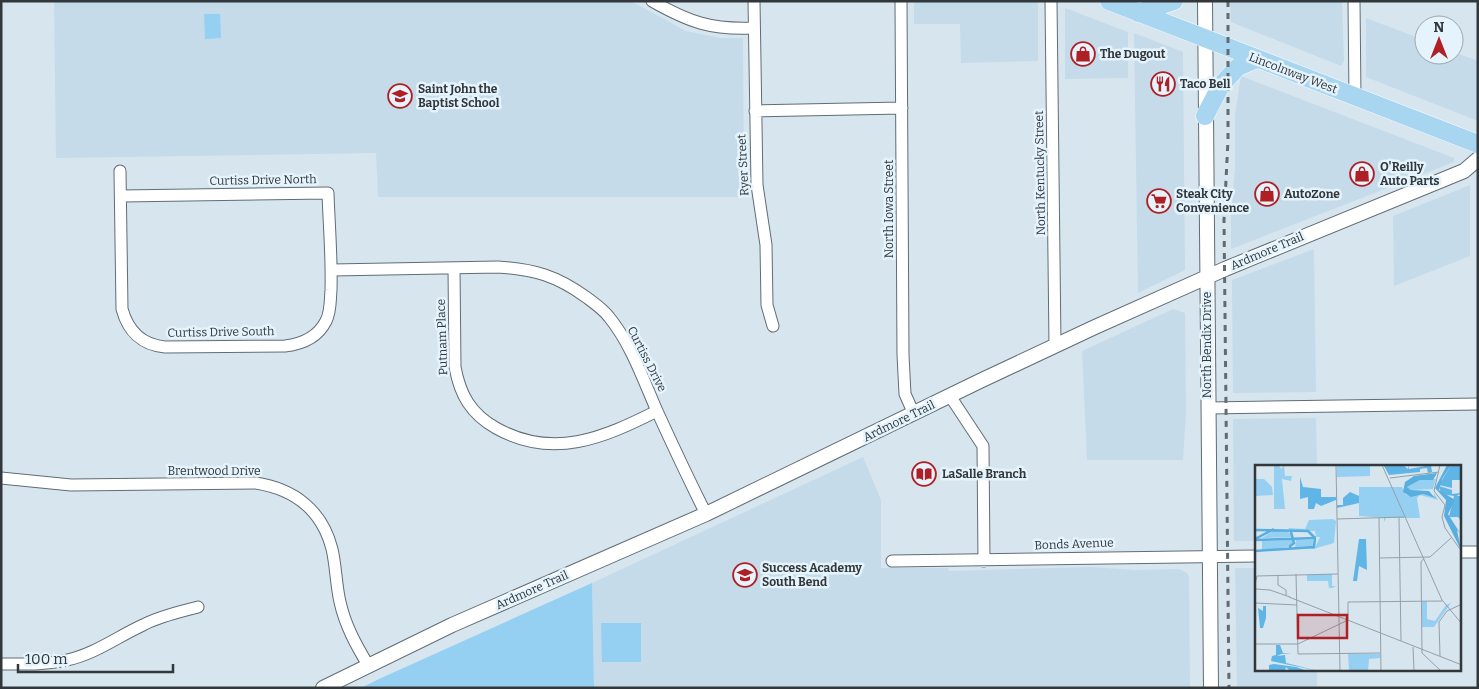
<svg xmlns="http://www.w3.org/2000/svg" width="1479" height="689" viewBox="0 0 1479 689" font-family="Bitter,serif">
	<rect width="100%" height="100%" fill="#d7e5ef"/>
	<path fill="#c5dbe9" d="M54 1H631L686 31 720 38H743L744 197H378L376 153 56 158Z
		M914 1H1038V61L961 63 960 24H914Z
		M1230 1H1342L1344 61 1341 66 1231 22Z
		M1065 8 1128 32V78L1065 79Z
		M1366 18 1424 40V55H1454V52L1478 61V121L1366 77Z
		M1134 33 1183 52 1185 270 1138 293Z
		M1241 76 1454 158V162L1231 249V215L1235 168V115Z
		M1470 185V256L1394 286 1393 216Z
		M1314 249 1316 392 1233 393 1232 280Z
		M1173 309 1185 313 1186 412 1183 460H1087L1082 351Z
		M1316 418 1317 466 1256 467V541H1234L1233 419Z
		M863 457 881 500V568H948L949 571 1090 567 1135 570 1179 569 1187 573 1189 577 1190 688H594L592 583Z
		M1235 568H1256V670H1317V688H1237Z"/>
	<path fill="#95cff2" d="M204 14H220L221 38 205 39Z
		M592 583 594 688H361L379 679Z
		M601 623H641V662H602Z"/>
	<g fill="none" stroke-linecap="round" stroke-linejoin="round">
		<g stroke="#606d75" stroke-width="13">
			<path id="minor" d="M652 1C689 22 711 30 754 28
				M754 1 757 185 766 245 767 305 773 326
				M901 1 903 355 905 394 914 414
				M1051 1 1055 345
				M1354 1 1355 98
				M755 111 902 108
				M120 171 122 309C128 331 142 345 165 347L285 346C302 344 318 337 326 321 331 311 330 301 331 290 332 258 329 225 328 193L122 196
				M454 268 455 367C460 395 471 414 496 428 553 460 603 438 657 411
				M332 270 498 267C534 269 557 276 586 297 594 303 603 309 609 317 631 344 643 379 657 411 673 446 689 480 706 514
				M950 396 983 446 984 561
				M1208 408 1478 404
				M1 478 71 485 256 483C294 489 322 510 332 549 336 566 336 585 340 602 345 625 356 645 368 665
				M1460 552H1478
				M892 561 1256 556
				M1 664C23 664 45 665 67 660 95 654 117 637 143 625 160 616 179 612 198 607"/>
		</g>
		<g stroke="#606d75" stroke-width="16">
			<path id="tertiary" d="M1205 1 1211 688
				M323 688 452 625 706 514 982 380 1095 327 1225 269 1464 171 1478 159"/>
		</g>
		<g stroke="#fff" stroke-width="19">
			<path id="primary" d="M1109 1 1478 144
				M1138 13 1174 1
				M1205 116 1221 85 1238 67 1257 59"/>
		</g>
		<use href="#minor" stroke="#fff" stroke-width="11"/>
		<use href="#tertiary" stroke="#fff" stroke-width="14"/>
		<use href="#primary" stroke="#a8d6f1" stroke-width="18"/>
		<path stroke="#626b70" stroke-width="3" stroke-dasharray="6 6" stroke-linecap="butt" d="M1228 1V140L1224 220 1229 688"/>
	</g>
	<defs>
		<g id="shop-ring" transform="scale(1.25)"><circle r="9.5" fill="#e4f3fc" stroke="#b01f23" stroke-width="1.5"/><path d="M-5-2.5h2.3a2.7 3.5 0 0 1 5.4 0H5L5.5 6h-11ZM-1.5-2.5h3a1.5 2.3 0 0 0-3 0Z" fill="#b01f23"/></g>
		<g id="restaurant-ring" transform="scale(1.25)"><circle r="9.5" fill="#e4f3fc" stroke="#b01f23" stroke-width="1.5"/><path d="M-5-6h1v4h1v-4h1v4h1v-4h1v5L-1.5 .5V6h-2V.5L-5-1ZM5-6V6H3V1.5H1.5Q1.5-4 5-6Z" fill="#b01f23"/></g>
		<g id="school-ring" transform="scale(1.25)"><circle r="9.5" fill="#e4f3fc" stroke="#b01f23" stroke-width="1.5"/><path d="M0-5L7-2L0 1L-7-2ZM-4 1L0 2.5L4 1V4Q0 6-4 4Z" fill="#b01f23"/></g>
		<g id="supermarket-ring" transform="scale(1.25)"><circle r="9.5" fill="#e4f3fc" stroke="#b01f23" stroke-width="1.5"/><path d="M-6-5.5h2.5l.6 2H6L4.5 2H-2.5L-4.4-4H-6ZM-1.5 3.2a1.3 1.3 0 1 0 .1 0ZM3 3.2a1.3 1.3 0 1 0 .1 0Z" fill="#b01f23"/></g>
		<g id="library-ring" transform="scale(1.25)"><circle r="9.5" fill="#e4f3fc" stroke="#b01f23" stroke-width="1.5"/><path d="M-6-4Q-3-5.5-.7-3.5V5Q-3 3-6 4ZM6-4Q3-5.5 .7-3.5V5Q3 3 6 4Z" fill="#b01f23"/></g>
	</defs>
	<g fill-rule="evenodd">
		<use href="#shop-ring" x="1083" y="54"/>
		<use href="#restaurant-ring" x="1163" y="84"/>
		<use href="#school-ring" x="400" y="96"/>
		<use href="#shop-ring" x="1362" y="174"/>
		<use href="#shop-ring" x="1267" y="194"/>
		<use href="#supermarket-ring" x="1159" y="201"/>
		<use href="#library-ring" x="924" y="474"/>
		<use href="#school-ring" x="745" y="575"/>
	</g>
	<g text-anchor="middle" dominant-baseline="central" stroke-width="5" stroke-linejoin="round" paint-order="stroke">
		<g font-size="12" font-weight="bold" fill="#31373a" stroke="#e4f3fc" text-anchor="start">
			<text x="1100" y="54">The Dugout</text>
			<text x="1180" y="84">Taco Bell</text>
			<text x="418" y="89">Saint John the<tspan x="418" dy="14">Baptist School</tspan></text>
			<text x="1380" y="167">O'Reilly<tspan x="1380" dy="14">Auto Parts</tspan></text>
			<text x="1176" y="194">Steak City<tspan x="1176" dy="14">Convenience</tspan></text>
			<text x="1284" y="194">AutoZone</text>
			<text x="942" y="474">LaSalle Branch</text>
			<text x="762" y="568">Success Academy<tspan x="762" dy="14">South Bend</tspan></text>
		</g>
		<g font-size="12" fill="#31373a" stroke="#e4f3fc">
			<text transform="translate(1293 73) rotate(21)">Lincolnway West</text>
			<text transform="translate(743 165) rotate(-93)">Ryer Street</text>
			<text transform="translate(1040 173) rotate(-91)">North Kentucky Street</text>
			<text transform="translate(263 180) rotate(-1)">Curtiss Drive North</text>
			<text transform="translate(889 209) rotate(-90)">North Iowa Street</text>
			<text transform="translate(1267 251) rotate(-23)">Ardmore Trail</text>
			<text transform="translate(221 332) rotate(-1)">Curtiss Drive South</text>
			<text transform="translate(442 337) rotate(-92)">Putnam Place</text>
			<text transform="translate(1207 345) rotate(-90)">North Bendix Drive</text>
			<text transform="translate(647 359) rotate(63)">Curtiss Drive</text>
			<text transform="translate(899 421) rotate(-26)">Ardmore Trail</text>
			<text x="214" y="471">Brentwood Drive</text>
			<text transform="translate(1074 544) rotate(-2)">Bonds Avenue</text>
			<text transform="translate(532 590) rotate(-24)">Ardmore Trail</text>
		</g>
	</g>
	<g transform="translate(1255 465)">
		<rect width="206" height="206" fill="#d7e5ef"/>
		<path d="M19 0H24L26 4 29 0 30 11H37L36 16 27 14 30 44H19ZM82 1H115V11L82 12ZM0 14H9L17 22 18 30 0 31ZM181 14 178 24 156 25 152 22 165 15ZM104 22H147L151 30 168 29 179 33V28L183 35 165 30 162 33 165 53H131L129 57V53L104 51ZM78 54 81 56 79 78 58 84 45 83H60L65 72H61L60 66H36L33 63 50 64 54 55ZM20 65H31L39 72 7 73ZM58 75 59 81 40 82 41 75ZM7 76 38 75 39 77 32 82 7 86ZM77 109V121H81L77 123H74L73 116H52V110ZM167 136H172V154L180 156 191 140 196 138 179 162H167ZM93 189H125V193L114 194 113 206H94Z" fill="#95cff2"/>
		<path d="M148 0 153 4 154 0V4L176 0 177 7 173 8 172 3 165 4V7L134 10 129 1ZM196 0H206V15H197V23L184 20ZM45 12 48 22 66 24V32H81V35L66 41 61 38 59 44H53V32L45 34ZM184 21 197 25V29L206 28 202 31H206V56L203 52H194L199 31 186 29ZM95 27 104 31V38L82 43V40H88V33ZM104 74H111L112 105 104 101 102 116H98ZM8 141H11V153L8 163H5L3 143 8 146ZM21 180H25L28 188H37L26 189 22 191 30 190 31 198 63 206 16 196 17 191 21 190ZM19 199 41 202 52 206 34 205 31 202 30 206 14 205V200Z" fill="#5fb5e6"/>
		<path d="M192 0H196L187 14 184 25 200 35 193 49 205 68 202 65 206 85 189 51 191 35 180 23ZM182 8 178 15H165L152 22 156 25 174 26 180 33 168 29 156 32 148 27 150 17 159 11Z" fill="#57aedf"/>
		<path fill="none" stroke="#57aedf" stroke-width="2.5" d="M0 65 53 66 60 73M0 74 19 64M0 75 61 73M34 82 39 78 36 67M0 86 59 82 60 73"/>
		<path fill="none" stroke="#959fa7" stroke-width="1" d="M81 0 85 206M127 0 187 135 207 159M185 0 179 26 190 40 187 52 190 63 207 87M135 13 184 7M124 53 126 206M144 53 146 176M82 54 149 52M124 93 175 92 196 73M169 93 166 97 167 188 186 206M41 109 43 189 125 188M23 110V120L31 125V131M0 119 2 111 83 109M0 124 15 125 35 132M34 132 207 200M0 138 42 140M0 179H43L93 155V137L187 136M158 182 159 206M185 191 184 157 192 146 207 139"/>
		<path fill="#b01f23" fill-opacity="0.15" stroke="#b01f23" stroke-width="2.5" d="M43 150H92V173H43Z"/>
		<rect width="206" height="206" fill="none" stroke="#31373a" stroke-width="2.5"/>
	</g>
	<rect width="1479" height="689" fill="none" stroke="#31373a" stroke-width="5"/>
	<g transform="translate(1439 40)"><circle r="24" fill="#e4f3fc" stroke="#9ca8ae"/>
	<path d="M0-4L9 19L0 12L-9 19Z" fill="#b01f23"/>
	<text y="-8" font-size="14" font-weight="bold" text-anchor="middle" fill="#31373a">N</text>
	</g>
	<path d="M18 664v8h155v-8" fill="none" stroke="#31373a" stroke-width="2.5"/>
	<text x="25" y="664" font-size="15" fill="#31373a" stroke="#e4f3fc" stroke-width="4" paint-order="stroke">100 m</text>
</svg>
